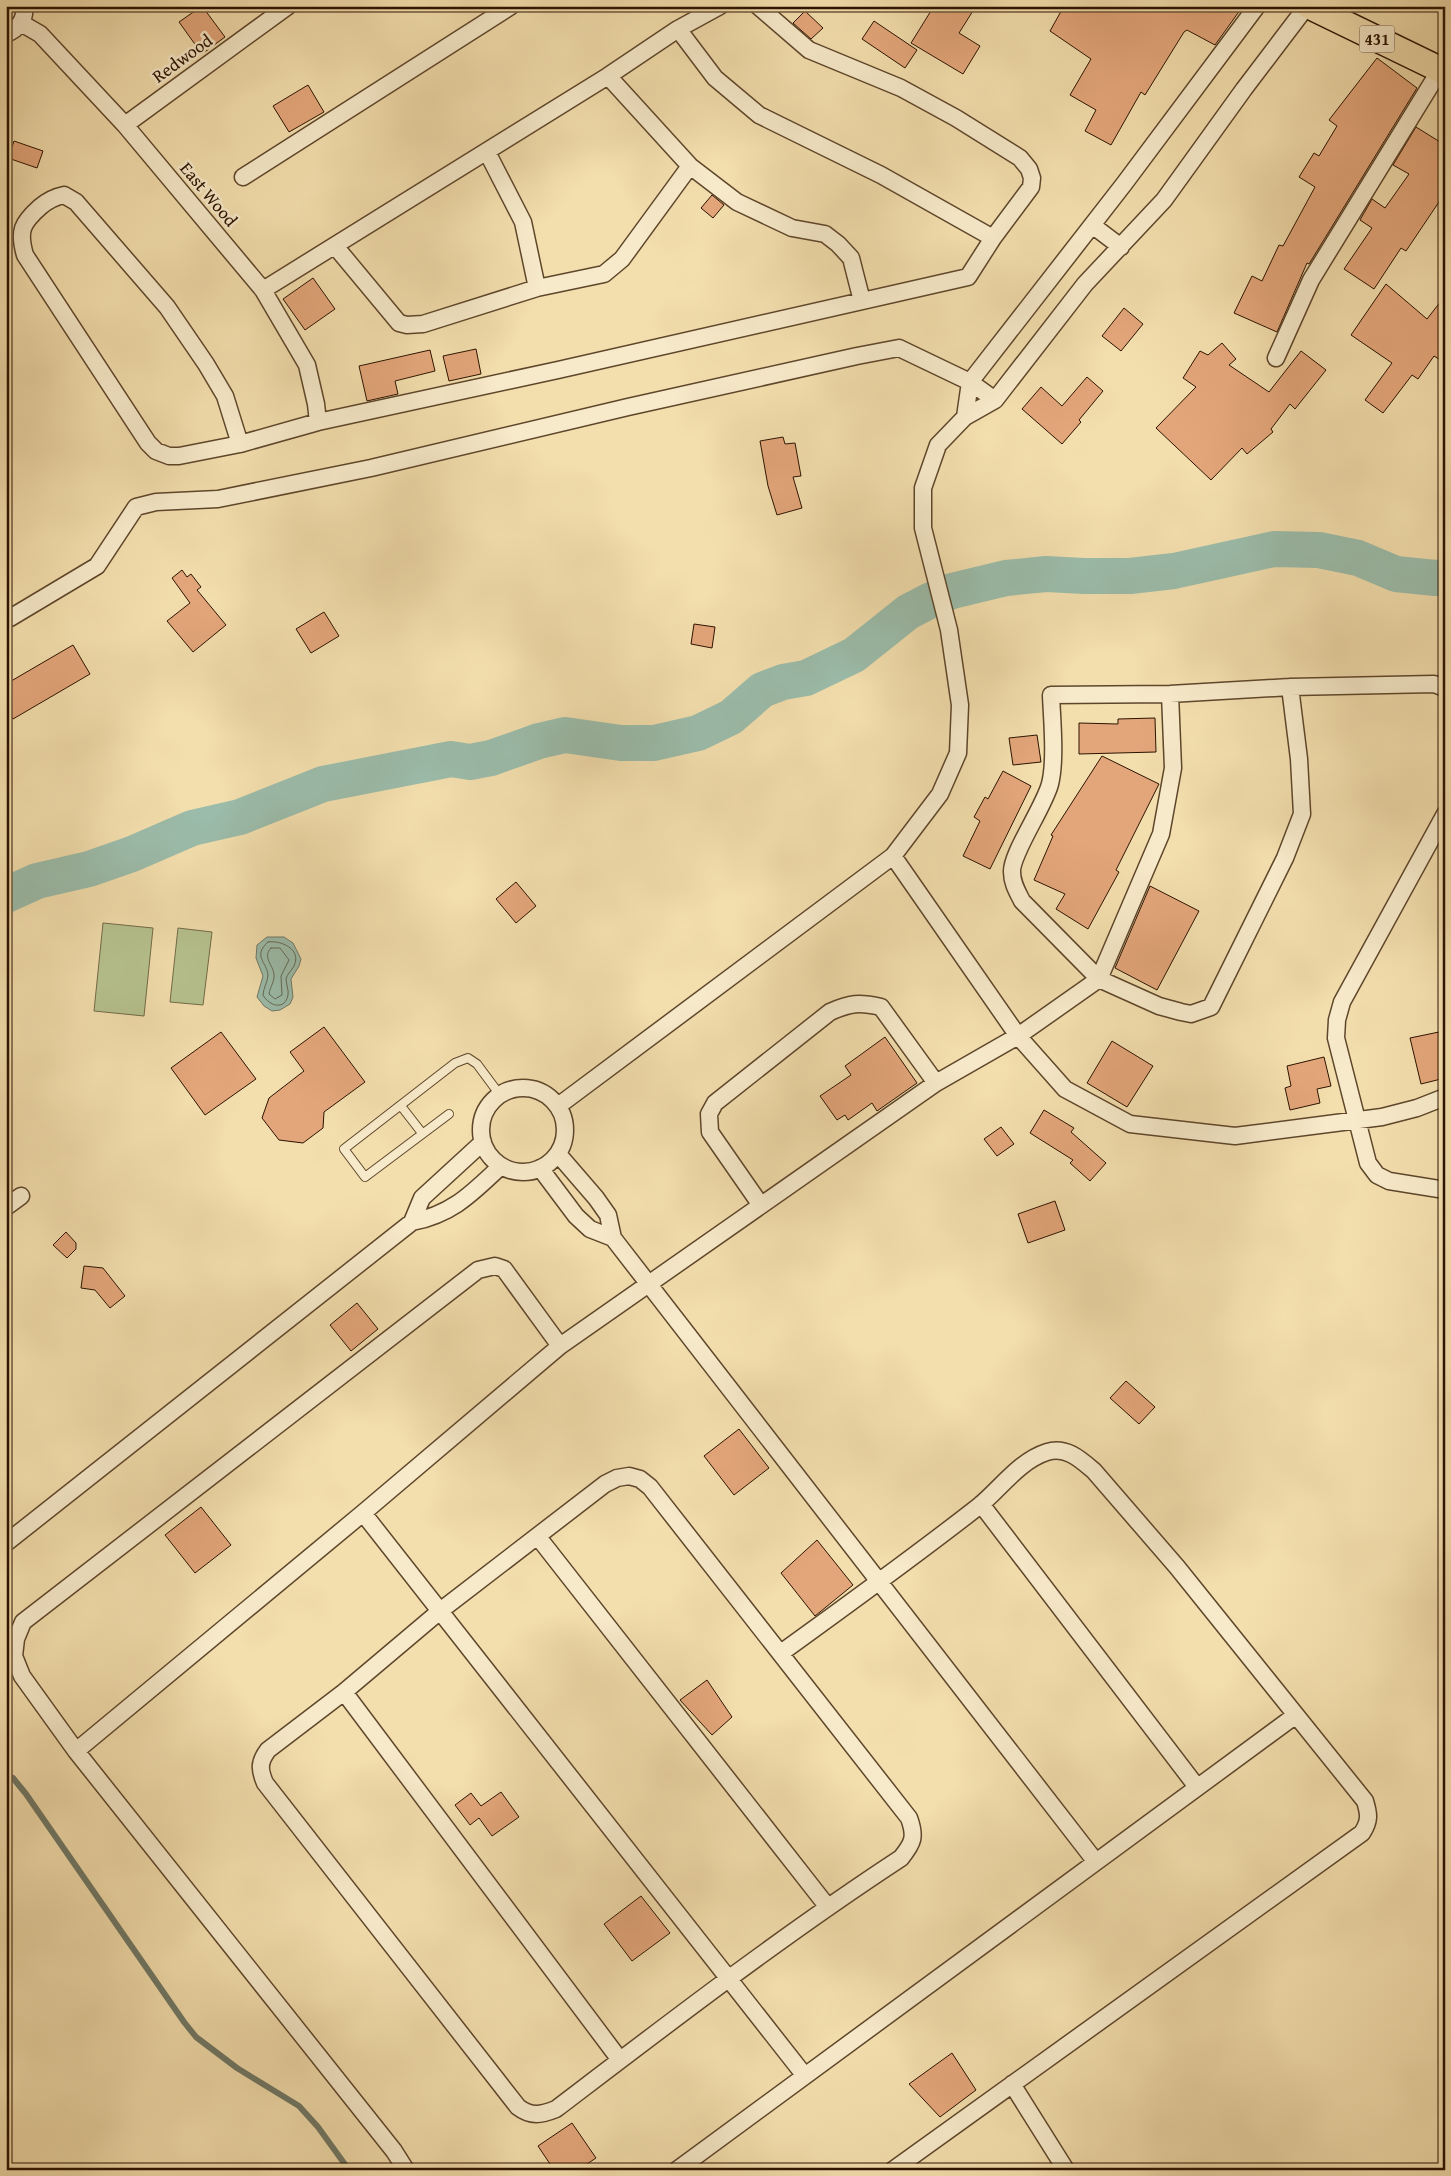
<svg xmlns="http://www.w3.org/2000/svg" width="1451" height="2176" viewBox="0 0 1451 2176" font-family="'Gentium Book Plus',serif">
	<rect width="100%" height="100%" fill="#f3dead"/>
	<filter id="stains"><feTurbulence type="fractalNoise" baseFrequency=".004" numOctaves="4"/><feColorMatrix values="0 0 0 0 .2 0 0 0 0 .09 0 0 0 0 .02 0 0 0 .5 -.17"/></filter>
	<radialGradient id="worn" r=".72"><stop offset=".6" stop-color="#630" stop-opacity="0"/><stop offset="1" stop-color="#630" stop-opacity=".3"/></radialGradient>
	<path fill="#b6c28e" stroke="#716a47" d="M103 923 153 928 144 1016 94 1011Z
		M178 928 212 932 203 1005 170 1002Z"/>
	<path fill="#9bbcaa" stroke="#6f7866" d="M267 937H284L293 943 301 959 299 966 291 979 293 997 290 1004 280 1010 272 1011 264 1006 257 997 263 976 256 958 257 945Z"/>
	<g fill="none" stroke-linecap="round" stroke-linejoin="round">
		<path stroke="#646855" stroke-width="1" d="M268 942C281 940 302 949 294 966 292 970 287 974 286 979 286 984 289 990 288 995 285 1011 269 1006 263 995 263 989 268 981 268 975 267 962 252 956 268 942Z
			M271 948H280L289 960 281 976 282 995 275 999 269 994C270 987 275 981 274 974 273 965 262 957 271 948Z"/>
		<path stroke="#6f7866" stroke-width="6" d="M6 1775 13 1778 26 1794 184 2022 196 2037 237 2068 299 2106 318 2127 349 2170"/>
		<path stroke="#9bbcaa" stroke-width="36" d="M6 895 37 881 89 869 132 854 192 828 240 817 323 784 451 759 470 762 491 758 539 741 565 735 621 743H654L698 733 731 717 762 690 783 682 806 678 854 655 908 612 931 600 952 591 1006 578 1046 574 1084 576H1130L1174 571 1274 549 1319 550 1358 558 1396 574 1435 578 1445 577"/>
	</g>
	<path fill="#e3a67a" stroke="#2c1300" d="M202 6 225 37 202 54 179 22Z
		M934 6H976L959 33 980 46 963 74 911 43Z
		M1064 6H1243L1215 45 1187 30 1184 32 1145 95 1141 92 1111 145 1085 131 1096 110 1070 95 1091 59 1050 31Z
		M805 11 823 28 811 39 793 23Z
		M874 21 917 50 905 68 862 39Z
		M1377 58 1417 88 1309 264 1307 263 1277 332 1234 313 1252 276 1262 281 1279 245 1283 246 1315 187 1299 177 1314 153 1319 156 1337 126 1329 120Z
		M308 85 324 112 289 132 273 106Z
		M1416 127 1445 145V193L1406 251 1401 248 1374 289 1344 269 1372 228 1360 220 1372 199 1385 208 1409 174 1393 165Z
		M14 141 43 151 37 168 8 158Z
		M712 195 724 205 713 218 701 208Z
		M313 278 335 309 305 330 283 299Z
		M1386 284 1427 319 1445 296V363L1434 356 1418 379 1412 375 1383 413 1365 400 1392 363 1351 335Z
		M1124 308 1143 324 1121 351 1102 336Z
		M1222 343 1236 359 1229 365 1269 392 1301 351 1326 370 1295 409 1290 404 1271 429 1273 432 1247 454 1242 448 1211 480 1156 428 1196 387 1183 378 1200 351 1208 355Z
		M476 349 481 374 449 381 443 356Z
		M430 350 435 371 395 381 398 394 367 401 359 366Z
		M1087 377 1103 391 1079 420 1081 422 1062 444 1022 409 1041 387 1062 406Z
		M783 437 785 444 795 443 801 476 793 477 802 508 777 515 768 486 760 441Z
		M182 570 187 577 191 574 201 587 197 590 226 625 193 652 167 621 190 603 172 578Z
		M324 612 339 636 311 653 296 629Z
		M694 624 715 627 712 648 691 644Z
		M73 645 90 674 13 719 6 707V684Z
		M1155 718 1156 752 1079 754V723L1118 724V719Z
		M1037 735 1041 762 1013 765 1009 738Z
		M1102 756 1159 784 1116 870 1119 872 1088 929 1056 909 1065 894 1034 880 1053 836 1051 835Z
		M1003 771 1031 786 990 869 963 856 980 821 974 817 985 797 988 799Z
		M516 882 536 906 516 923 496 899Z
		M1150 886 1199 911 1157 990 1115 968Z
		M324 1027 365 1082 324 1112 323 1128 303 1143 279 1140 262 1118 269 1098 304 1071 290 1052Z
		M221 1032 256 1079 205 1115 171 1068Z
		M1439 1032 1445 1056V1078L1421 1084 1410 1038Z
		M885 1037 917 1083 877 1111 872 1103 848 1120 845 1115 837 1120 820 1096 851 1075 845 1066Z
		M1112 1041 1153 1066 1127 1107 1087 1083Z
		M1324 1057 1331 1086 1317 1089 1320 1103 1290 1110 1285 1088 1291 1086 1287 1066Z
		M1044 1110 1074 1128 1071 1132 1106 1163 1090 1181 1070 1163 1073 1160 1030 1133Z
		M1001 1127 1014 1144 997 1156 984 1139Z
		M1055 1201 1065 1230 1028 1243 1018 1214Z
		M66 1232 76 1243V1249L67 1258 53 1245Z
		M84 1266 103 1268 125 1296 110 1308 95 1290 81 1288Z
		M357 1303 378 1329 351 1351 330 1325Z
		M1126 1381 1155 1407 1139 1424 1110 1398Z
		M739 1429 769 1468 734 1495 704 1456Z
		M201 1507 231 1545 195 1573 165 1535Z
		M817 1540 853 1585 815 1616 781 1573Z
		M707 1680 732 1717 712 1735 680 1700Z
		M501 1792 519 1817 492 1836 479 1818 470 1825 455 1805 471 1793 481 1806Z
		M641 1896 670 1933 632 1961 604 1924Z
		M952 2053 976 2090 940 2117 909 2084Z
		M572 2123 596 2158 578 2170H554L538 2146Z"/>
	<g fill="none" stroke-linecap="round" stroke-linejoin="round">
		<g stroke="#5e462b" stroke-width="10">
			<path id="service" d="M401 1106 422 1133
				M449 1114 365 1177 344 1149 455 1063 468 1058 477 1064 500 1095"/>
		</g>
		<g stroke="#5e462b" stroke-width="19">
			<path id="minor" d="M21 23 40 34 125 125 263 290 307 365 316 404 318 422
				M678 29 715 78 759 115 881 175 993 238
				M6 34C18 29 26 20 24 6
				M608 76 690 166 737 202 792 228 825 234 838 244 851 258 862 301
				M125 125 288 6
				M487 152 523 222 537 288
				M243 177 511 6
				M1092 225 1121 247
				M335 246 399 323 407 325 423 324 537 288 604 274 622 259 690 166
				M263 290 608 76 678 29 720 6
				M1276 358 1311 280 1440 70
				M965 417 970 382 1124 184 1257 6
				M240 444 225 396 206 364 167 307 76 202 64 195C54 197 47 201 40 207 22 223 18 231 25 255L148 443 156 451 169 456H179L240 444 318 422 558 370 968 277 993 238 1031 187 1032 178 1029 169 1020 158 956 118 901 88 809 50 758 6
				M10 618 97 566 136 507 156 502 218 499 371 468 628 407 857 356 899 348 970 382 995 400
				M1290 687 1299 759 1302 814 1285 858 1211 1007 1191 1014 1181 1012 1159 1006 1099 979 1022 901C1017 891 1012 883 1012 872 1011 854 1044 807 1050 784 1056 760 1052 720 1051 695L1170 694 1290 687 1434 684 1445 688
				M1445 814 1342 1002 1337 1020 1336 1038 1368 1163 1377 1175 1389 1181 1445 1190
				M893 856 1018 1036 1065 1089 1130 1124 1235 1136 1382 1117 1417 1108 1445 1097
				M481 1130a42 42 0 1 1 84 0a42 42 0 1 1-84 0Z
				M558 1106 893 856 940 794 958 753 960 705 949 630 923 528V488L938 445 965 417 995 400 1085 284 1164 200 1244 89 1307 6
				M558 1154 596 1198 608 1215 613 1238 1096 1862
				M540 1168 576 1216 590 1229 613 1238
				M760 1204 710 1132 709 1114 715 1103 830 1012C850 1003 859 1002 881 1007L936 1083
				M6 1207 21 1196
				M412 1222 422 1198 483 1142
				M629 1476 640 1479 650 1487 909 1818C916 1837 913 1843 901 1858 782 1936 669 2023 556 2109 541 2115 531 2117 518 2107L265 1783C259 1769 259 1762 268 1750L344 1692 440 1611 605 1484 617 1478Z
				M981 1504 1197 1787
				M363 1513 805 2076
				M538 1537 827 1906
				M6 1543 412 1222C453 1214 472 1193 501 1166
				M781 1653C847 1605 914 1557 979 1506 1001 1488 1019 1461 1047 1452 1066 1446 1080 1459 1094 1471L1177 1567 1365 1801C1369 1814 1370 1821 1362 1833L893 2170
				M344 1692 620 2060
				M76 1751 363 1513 560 1346 936 1083 1018 1036 1099 979 1161 834 1173 768 1170 694
				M1012 2084 1066 2170
				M406 2170 394 2151 76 1751 22 1676 14 1656 16 1639 23 1622 478 1270 495 1266 504 1269 560 1346
				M677 2170 1296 1715"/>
		</g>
		<g stroke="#2c1300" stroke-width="28">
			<path id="primary" d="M1309 6 1445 72"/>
		</g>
		<use href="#service" stroke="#f7eaca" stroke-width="8"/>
		<use href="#minor" stroke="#f7eaca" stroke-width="16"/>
		<use href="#primary" stroke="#f3dead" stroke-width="25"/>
	</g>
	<g text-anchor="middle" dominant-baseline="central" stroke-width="5" stroke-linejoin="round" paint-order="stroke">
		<rect fill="#f7eaca" stroke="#69543d" stroke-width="1" x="1359.5" y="25.5" width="35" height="27" rx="4"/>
		<g font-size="16" font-weight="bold" fill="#2c1300">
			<text x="1377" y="39">431</text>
		</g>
		<g font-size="18" fill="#2c1300" stroke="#f7eaca">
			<text transform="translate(182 58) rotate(-36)">Redwood</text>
			<text transform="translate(209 194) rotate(50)">East Wood</text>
		</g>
	</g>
	<rect width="1451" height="2176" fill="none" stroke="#f3dead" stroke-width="25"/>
	<rect x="8" y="8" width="1436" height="2161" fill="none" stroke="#2c1300" stroke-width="2.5"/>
	<rect x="12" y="12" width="1426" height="2151" fill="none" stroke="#2c1300"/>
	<rect width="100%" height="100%" filter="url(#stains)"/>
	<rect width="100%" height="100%" fill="url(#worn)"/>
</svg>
